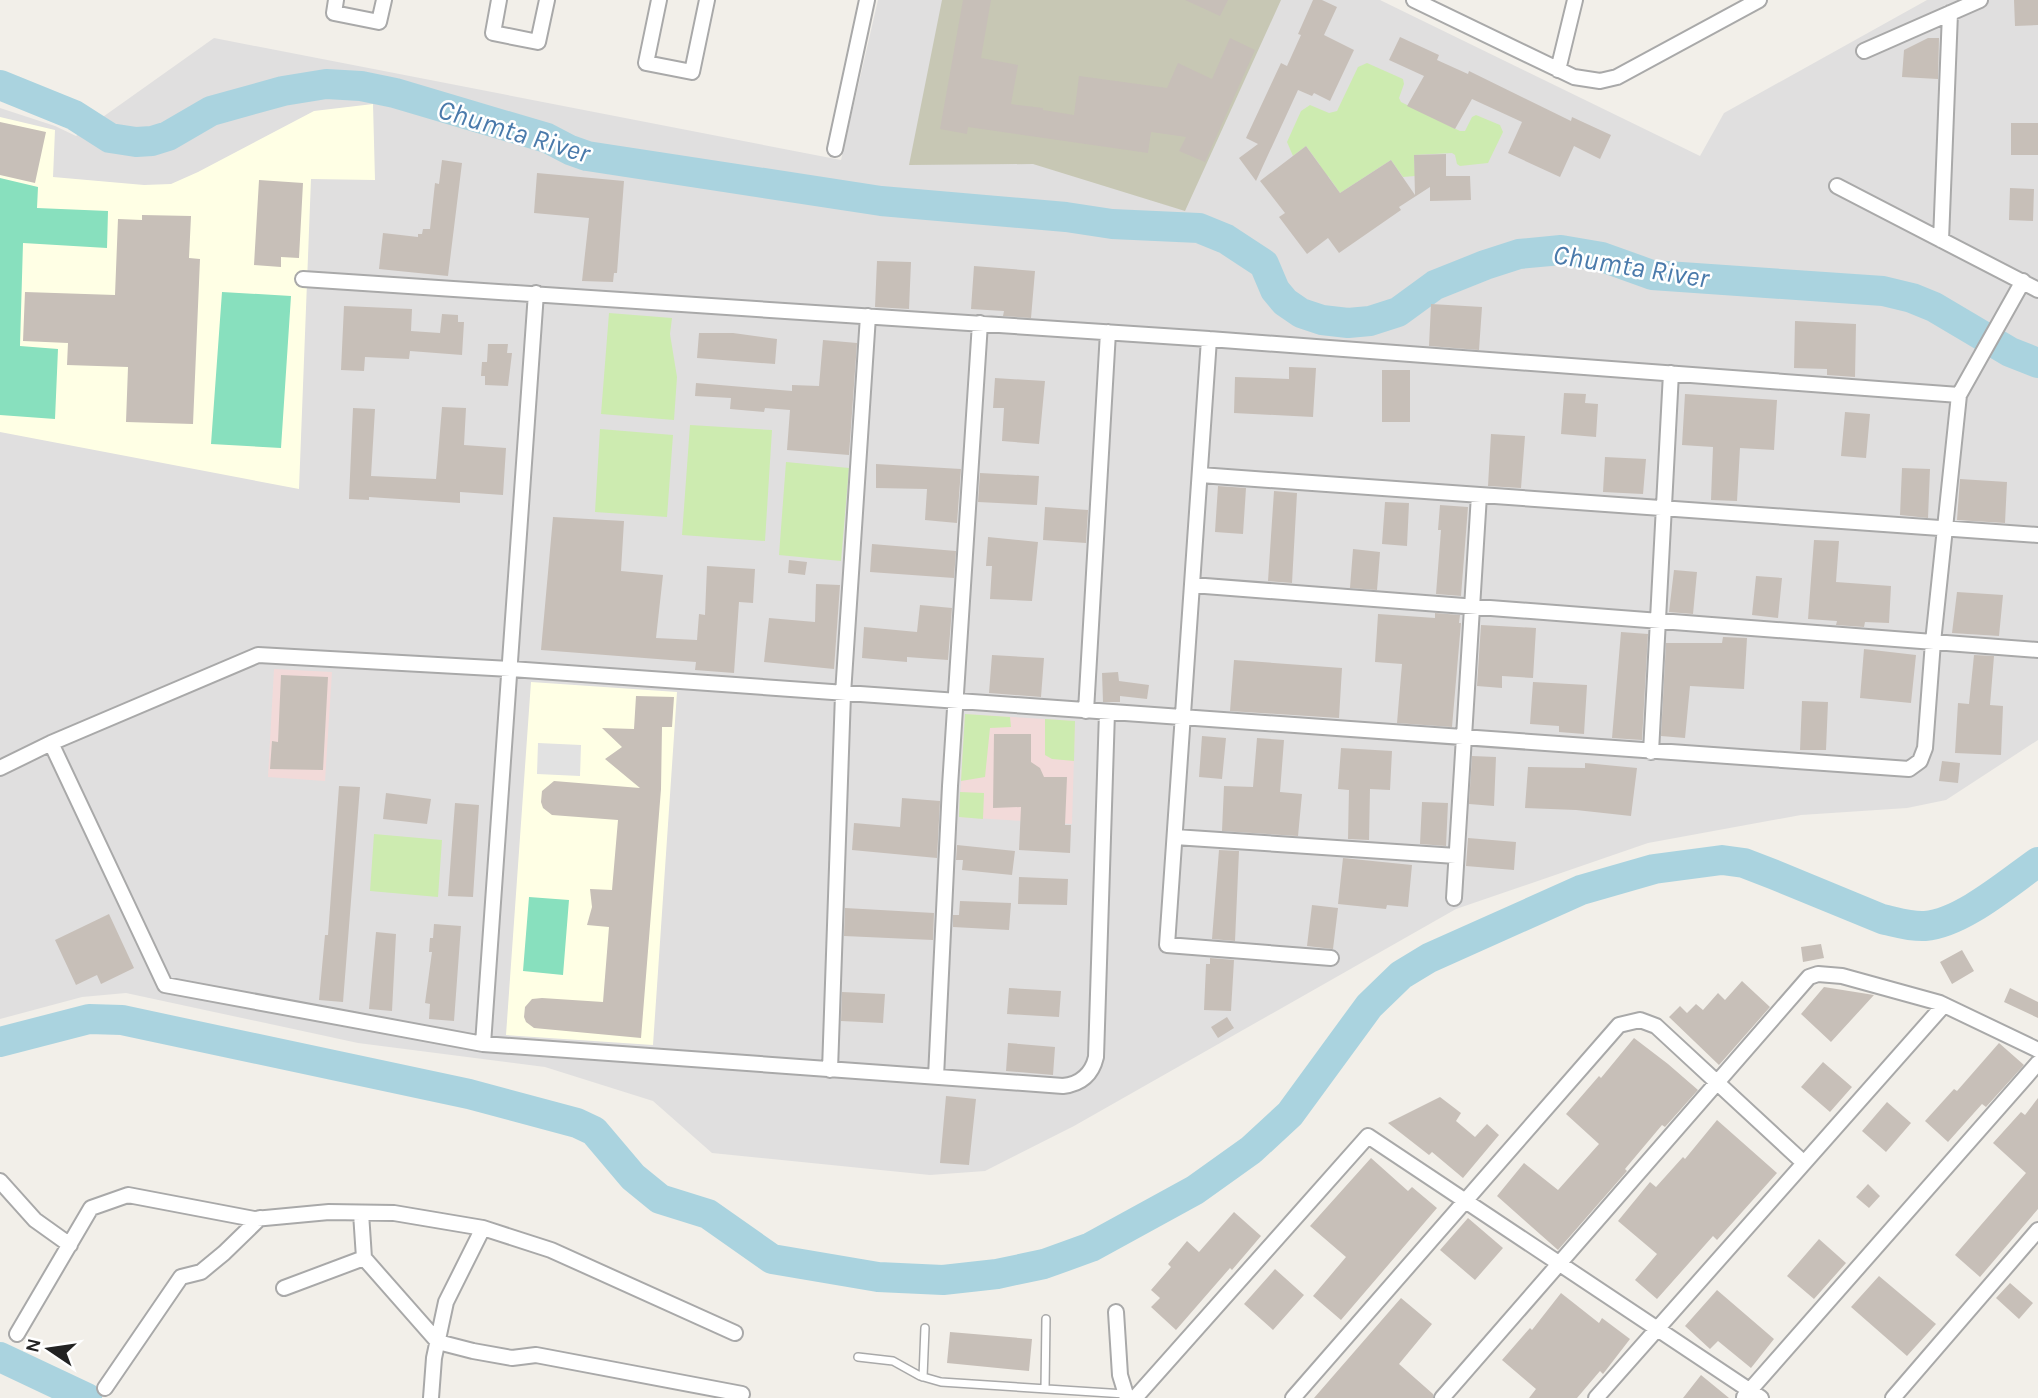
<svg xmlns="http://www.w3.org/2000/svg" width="2038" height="1398" viewBox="0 0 2038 1398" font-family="Karla,sans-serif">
	<rect width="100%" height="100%" fill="#f2efe9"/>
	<path fill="#e0dfdf" d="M878 0H1380L1700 156 1724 113 1927 0H2038V740L1946 800 1907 808 1801 815 1648 843 1456 909 1074 1126 985 1171 930 1175 712 1153 653 1101 545 1067 358 1043 126 993 82 997 0 1019V108L55 126 76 136 214 38 841 160Z"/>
	<path fill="#f2dad9" d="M274 669 332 672 325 781 268 777Z
		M965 714 1075 721 1072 824 959 817Z"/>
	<path fill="#ffffe5" d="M373 104 375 180 311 179 299 489 0 432V117L55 130 53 177 144 185 171 184 198 172 314 111Z
		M531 682 677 692 653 1045 506 1035Z"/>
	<path fill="#c7c7b4" d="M942 0H1281L1185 211 1033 164 909 165Z"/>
	<path fill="#cdebb0" d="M1367 63 1403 79 1404 84 1399 98 1401 102 1460 131H1465L1472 117 1476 115 1500 125 1503 132 1488 163 1460 166 1457 164 1455 155 1452 153 1414 155 1415 176 1403 177 1391 160 1340 193 1328 176 1305 193 1320 165 1306 146 1293 156 1287 142 1301 111 1310 105 1329 113 1337 111 1358 67Z
		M609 313 672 318 670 334 677 377 674 420 601 414Z
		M690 425 772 430 765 541 682 535Z
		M600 429 673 435 667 517 595 512Z
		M786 462 849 468 841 561 779 555Z
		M965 714 1010 717 1011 727 990 728 985 777 961 781Z
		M1045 719 1075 721 1074 761 1052 759 1045 755Z
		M960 792 984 793 983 819 959 817Z
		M374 834 442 840 438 897 370 891Z"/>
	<path fill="#88e0be" d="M0 178 38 187 37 208 108 211 107 248 23 243 20 346 58 349 55 419 0 415Z
		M222 292 291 296 281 448 211 444Z
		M529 897 569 900 563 975 523 971Z"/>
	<path fill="#e2e2e2" d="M538 743 581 745 580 776 537 774Z"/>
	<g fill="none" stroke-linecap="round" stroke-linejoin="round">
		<path stroke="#aad3df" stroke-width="5" d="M2032 360H2038"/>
		<path stroke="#aad3df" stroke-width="30" d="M0 85 74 115 110 138 136 142 152 141 168 136 211 111 283 91 326 84 361 86 395 93 547 138 570 150 587 156 881 201 1066 217 1112 224 1199 228 1226 239 1264 264 1275 290 1285 302 1301 313 1322 320 1348 323 1370 321 1398 312 1435 285 1485 265 1519 254 1561 250 1602 257 1652 275 1883 291 1912 298 1934 307 2010 352 2038 363
			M0 1042 89 1019 122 1020 469 1094 577 1123 594 1131 633 1177 660 1199 708 1214 772 1259 878 1277 943 1280 997 1274 1044 1264 1091 1247 1195 1190 1251 1150 1290 1114 1369 1006 1401 975 1429 958 1581 890 1654 869 1722 860 1744 863 1775 875 1882 919C1896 922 1911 927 1925 926 1962 923 2008 883 2038 862
			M0 1357 87 1398"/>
	</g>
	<path fill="#c7bfb8" d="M963 0H991L981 58 1018 65 1011 104 1043 108V110L1074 115 1079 76 1167 88 1178 63 1212 79 1230 38 1255 50 1205 162 1179 151 1186 137 1151 132 1148 153 968 127 967 134 940 129Z
		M1185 0H1228L1220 16Z
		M1313 0H1322L1337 7 1324 35 1354 50 1330 101 1314 93 1312 96 1298 90 1256 181 1239 158 1258 144 1246 138 1281 63 1287 66 1301 35 1298 34Z
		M2014 0H2038V25L2015 26Z
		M1400 37 1439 55 1437 60 1468 74 1469 71 1571 121 1572 117 1611 135 1600 159 1574 146 1560 177 1508 153 1522 122 1472 99 1455 129 1407 106 1424 76 1389 60Z
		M1928 38H1939L1938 79 1902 77 1904 50Z
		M0 122 46 132 35 183 0 175Z
		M2011 123H2038V155H2011Z
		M1306 146 1340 193 1391 160 1415 195 1414 155 1446 154V176H1470L1471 200 1430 201V187L1399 207 1401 210 1339 253 1328 238 1307 254 1279 217 1285 213 1260 181Z
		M442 160 462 163 448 276 379 269 383 233 418 237V234H422L423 229H430L435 183 439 184Z
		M537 173 624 181 617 273H614L613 282 582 281 589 218 534 213Z
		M259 180 303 183 299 258 281 257V267L254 265Z
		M2010 188 2034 189 2033 221 2009 220Z
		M142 215 191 216 189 258 200 259 193 424 126 422 128 367 67 365 68 343 23 341 25 292 115 295 118 219 142 220Z
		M877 261 911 262 909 309 875 307Z
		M974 266 1035 271 1031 318 1003 316 1004 311 971 309Z
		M1431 304 1482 307 1479 350 1429 346Z
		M344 306 412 309 411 331 440 333 442 314 458 315V322H464L462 355 410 351 409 359 365 357 364 371 341 370Z
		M1795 321 1856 324 1855 377 1827 375V369L1794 368Z
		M699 333H733L777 339 775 364 697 358Z
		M823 340 857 343 849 455 787 450 790 410 765 408 764 412 730 409 731 398 695 396 696 383 792 391V385L819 386Z
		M488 344H508L507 353H512L508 386 485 385V376H481L482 362H487Z
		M1289 367 1316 368 1313 417 1234 413 1235 377 1289 379Z
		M1382 370H1410V422H1382Z
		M995 378 1045 381 1039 444 1002 441 1004 408H993Z
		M1564 393 1586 394 1585 403 1598 404 1596 437 1561 434Z
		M1685 394 1777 400 1774 450 1740 448 1737 501 1711 500 1713 447 1682 445Z
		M442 407 466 408 464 445 506 448 503 495 460 492V503L369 497V500L349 499 353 408 375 409 371 476 436 479Z
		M1845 412 1870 414 1866 458 1841 456Z
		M1491 434 1525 436 1521 488 1488 486Z
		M1605 457 1646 459 1643 494 1603 492Z
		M876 464 961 469 957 523 925 520 927 489 876 488Z
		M1902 468 1930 469 1928 518 1900 515Z
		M980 473 1039 476 1037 505 978 502Z
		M1960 479 2007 482 2005 523 1957 520Z
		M1218 486 1246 488 1243 534 1215 532Z
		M1274 491 1297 493 1292 583 1268 581Z
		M1385 502 1409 503 1407 546 1382 544Z
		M1440 505 1468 507 1461 596 1436 594 1441 530H1438Z
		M1045 507 1088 510 1086 543 1043 540Z
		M553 517 624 521 621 571 663 575 656 638 697 640 699 614 705 615 707 566 755 569 753 603 739 602 734 673 695 670 696 662 541 650Z
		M988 537 1038 542 1032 601 990 599 992 566H986Z
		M1814 540 1839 541 1836 582 1891 586 1889 623 1865 622 1864 627 1836 625 1837 621 1808 619Z
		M872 544 956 551 954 578 870 572Z
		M1353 549 1380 552 1377 590 1350 588Z
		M789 560 807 562 805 575 788 573Z
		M1674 570 1697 572 1693 614 1669 612Z
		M1756 576 1782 578 1778 618 1752 615Z
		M816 584 840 585 834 669 764 662 769 618 815 622Z
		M1957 592 2003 595 1999 636 1952 633Z
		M920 605 952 608 948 660 907 657V662L862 658 864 627 917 632Z
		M1435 613 1460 615 1459 623H1461L1452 727 1397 723 1402 664 1375 662 1378 614 1435 618Z
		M1481 625 1536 628 1533 678 1502 676V688L1477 686Z
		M1621 632 1648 634 1642 740 1612 738Z
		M1723 637 1747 638 1744 689 1690 686 1685 738 1661 736 1666 643H1722Z
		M1864 649 1916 655 1911 703 1860 698Z
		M992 655 1044 658 1041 697 989 693Z
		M1974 655 1994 656 1990 705 2003 706 2001 755 1955 753 1958 703 1969 704Z
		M1234 660 1342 668 1339 718 1230 711Z
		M1118 672 1119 681 1149 685 1147 699 1120 696V702H1103L1102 673Z
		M281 675 328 677 323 770 270 769 272 741 278 742Z
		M1533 682 1587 685 1584 734 1559 732V726L1530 724Z
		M636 696 674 697 672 727H662L661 789 641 1038 534 1028 526 1022 524 1017 525 1007 532 999 542 998 603 1002 609 927 587 925 592 907 590 889 612 890 618 820 552 815 543 808 541 802 542 791 554 781 640 788 605 759 622 747 602 728 634 729Z
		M1802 701 1828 702 1826 750H1800Z
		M994 734H1031V762L1040 768 1044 777H1067L1065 825H1071L1070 853 1019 850 1021 807 993 808Z
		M1202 736 1226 738 1222 779 1199 777Z
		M1257 738 1284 740 1280 792 1302 794 1298 836 1222 831 1224 786 1253 787Z
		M1341 748 1392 751 1390 790 1370 789 1369 840 1348 839 1349 790 1338 789Z
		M1472 756 1496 757 1494 806 1469 804Z
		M1942 761 1960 763 1958 783 1939 781Z
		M1585 763 1637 768 1631 816 1576 810 1525 808 1528 767 1585 768Z
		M339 786 360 787 343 1002 319 1000 325 935H328Z
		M386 793 431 799 427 824 383 819Z
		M902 798 940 801 937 858 852 850 854 823 900 827Z
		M1422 802 1448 803 1446 846 1420 844Z
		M455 803 479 805 473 897 448 896Z
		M1468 838 1516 842 1514 870 1466 866Z
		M957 845 1015 851 1012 875 962 870 963 860H956Z
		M1219 850 1239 851 1235 941 1212 939Z
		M1343 858 1412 865 1408 907 1387 905 1386 909 1338 904Z
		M1019 877 1068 879 1067 905 1018 904Z
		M960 901 1011 903 1009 930 953 927V915H959Z
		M1312 905 1338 908 1333 949 1307 946Z
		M845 908 934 913 933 940 844 936Z
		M109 914 134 968 101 984 97 975 76 985 55 940Z
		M434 924 461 926 454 1021 429 1019 430 1004 425 1003 432 952H429L430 938H433Z
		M376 932 396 934 392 1011 369 1009Z
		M1821 944 1824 958 1803 962 1801 947Z
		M1962 950 1974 971 1952 984 1940 962Z
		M1210 958 1234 960 1231 1011 1204 1010 1206 964H1210Z
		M1742 981 1770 1007 1719 1065 1669 1017 1680 1006 1687 1013 1696 1004 1703 1010 1718 993 1725 1000Z
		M1824 987 1874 995 1831 1042 1801 1014Z
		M1009 988 1061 991 1059 1017 1007 1014Z
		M2010 988 2038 1002V1018L2004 1002Z
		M842 992 885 994 883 1023 841 1021Z
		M1227 1017 1234 1028 1218 1038 1211 1027Z
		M1634 1038 1668 1064 1698 1090 1665 1127 1662 1125 1625 1169 1627 1171 1558 1250 1497 1196 1524 1163 1558 1190 1599 1144 1566 1114 1599 1076 1601 1078Z
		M1008 1043 1055 1047 1053 1075 1006 1071Z
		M1999 1043 2024 1065 1986 1107 1982 1104 1948 1142 1925 1121 1954 1089 1957 1091Z
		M1823 1062 1852 1087 1830 1112 1801 1087Z
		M946 1096 976 1099 969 1165 940 1163Z
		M1440 1097 1461 1113 1456 1121 1475 1137 1487 1124 1499 1135 1463 1178 1432 1152 1429 1155 1388 1123Z
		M2038 1098V1209L1980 1277 1955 1255 2026 1173 1993 1143 2021 1112 2025 1115Z
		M1887 1102 1911 1123 1886 1152 1862 1131Z
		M1717 1120 1777 1173 1717 1240 1713 1236 1657 1299 1635 1280 1657 1254 1618 1221 1650 1182 1656 1187 1683 1157 1685 1159Z
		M1371 1158 1408 1191 1412 1187 1437 1208 1341 1320 1313 1296 1346 1257 1310 1226Z
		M1868 1184 1880 1196 1869 1208 1856 1197Z
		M1234 1212 1261 1236 1232 1270 1230 1268 1176 1330 1151 1307 1160 1298 1151 1290 1171 1267 1168 1264 1187 1241 1199 1252Z
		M1468 1218 1503 1248 1475 1280 1440 1250Z
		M1819 1239 1846 1263 1814 1299 1787 1276Z
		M1275 1269 1304 1295 1273 1330 1244 1304Z
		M1879 1276 1936 1324 1907 1356 1851 1307Z
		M2010 1283 2033 1303 2019 1319 1996 1298Z
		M1717 1290 1774 1339 1751 1368 1718 1341 1710 1349 1685 1326Z
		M1561 1293 1599 1323 1602 1318 1630 1339 1603 1374 1600 1371 1577 1398H1529L1536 1389 1502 1360 1530 1328 1532 1330Z
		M1401 1298 1432 1324 1399 1364 1433 1394V1398H1314Z
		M950 1332 1032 1339 1029 1371 947 1363Z
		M1701 1375 1729 1398H1683Z"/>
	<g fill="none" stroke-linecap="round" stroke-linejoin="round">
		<g stroke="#a9a9a9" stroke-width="10">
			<path id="lane" d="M858 1357 893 1361 920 1376 941 1382 1125 1394
				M923 1377 925 1328
				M1045 1389 1046 1319"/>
		</g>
		<g stroke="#a9a9a9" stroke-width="18">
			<path id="street" d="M336 0 334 13 379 22 384 0
				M499 0 493 33 538 42 547 0
				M659 0 646 63 692 72 707 0
				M1414 0 1574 77 1600 81 1617 77 1759 0
				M1864 51 1980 0
				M1558 70 1575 0
				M835 149 867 0
				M1837 186 2038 290
				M1941 240 1950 13
				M303 279 1209 339 1959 395
				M1209 339 1167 945 1331 958
				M1200 475 2038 535
				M1192 585 2038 650
				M1086 711 1108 332
				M51 743 165 985 483 1044 1063 1086C1081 1084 1092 1074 1096 1057L1107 712
				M1651 752 1671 373
				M0 768 51 743 258 655 511 669 1909 769 1920 761 1925 748 1933 642 1959 395 2023 281
				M1175 837 1456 856
				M1454 898 1479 495
				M483 1044 536 293
				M830 1070 843 694 868 316
				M936 1077 950 786 980 323
				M0 1181 35 1220 70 1245
				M361 1213 364 1258 438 1342 473 1351 512 1358 536 1355 742 1394
				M284 1288 364 1258
				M1116 1312 1120 1375 1127 1398
				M17 1334 91 1208 128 1195 254 1219 329 1212 394 1213 483 1228 551 1250 735 1333
				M105 1388 181 1277 201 1272 224 1253 260 1218
				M1744 1397 2038 1063
				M431 1398 434 1358 446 1302 483 1228
				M1135 1398 1368 1136 1761 1398
				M1293 1398 1619 1025 1640 1020 1656 1026 1804 1163
				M1442 1398 1809 977 1818 974 1842 976 1940 1003 2038 1050
				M1596 1398 1944 1005
				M1893 1398 2038 1230"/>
		</g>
		<use href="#lane" stroke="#fff" stroke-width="7"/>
		<use href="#street" stroke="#fff" stroke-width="14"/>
	</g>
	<g text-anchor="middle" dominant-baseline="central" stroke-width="5" stroke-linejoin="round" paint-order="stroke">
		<g font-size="28" font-style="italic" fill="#4a7aab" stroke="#fff">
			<text transform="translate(514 131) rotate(17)">Chumta River</text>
			<text transform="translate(1631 266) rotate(9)">Chumta River</text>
		</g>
	</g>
	<g transform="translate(49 1349) rotate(283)" stroke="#ffffff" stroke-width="5" paint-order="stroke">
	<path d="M0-5L12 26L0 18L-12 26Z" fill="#222222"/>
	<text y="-10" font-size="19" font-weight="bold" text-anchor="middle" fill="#222222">N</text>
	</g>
</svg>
